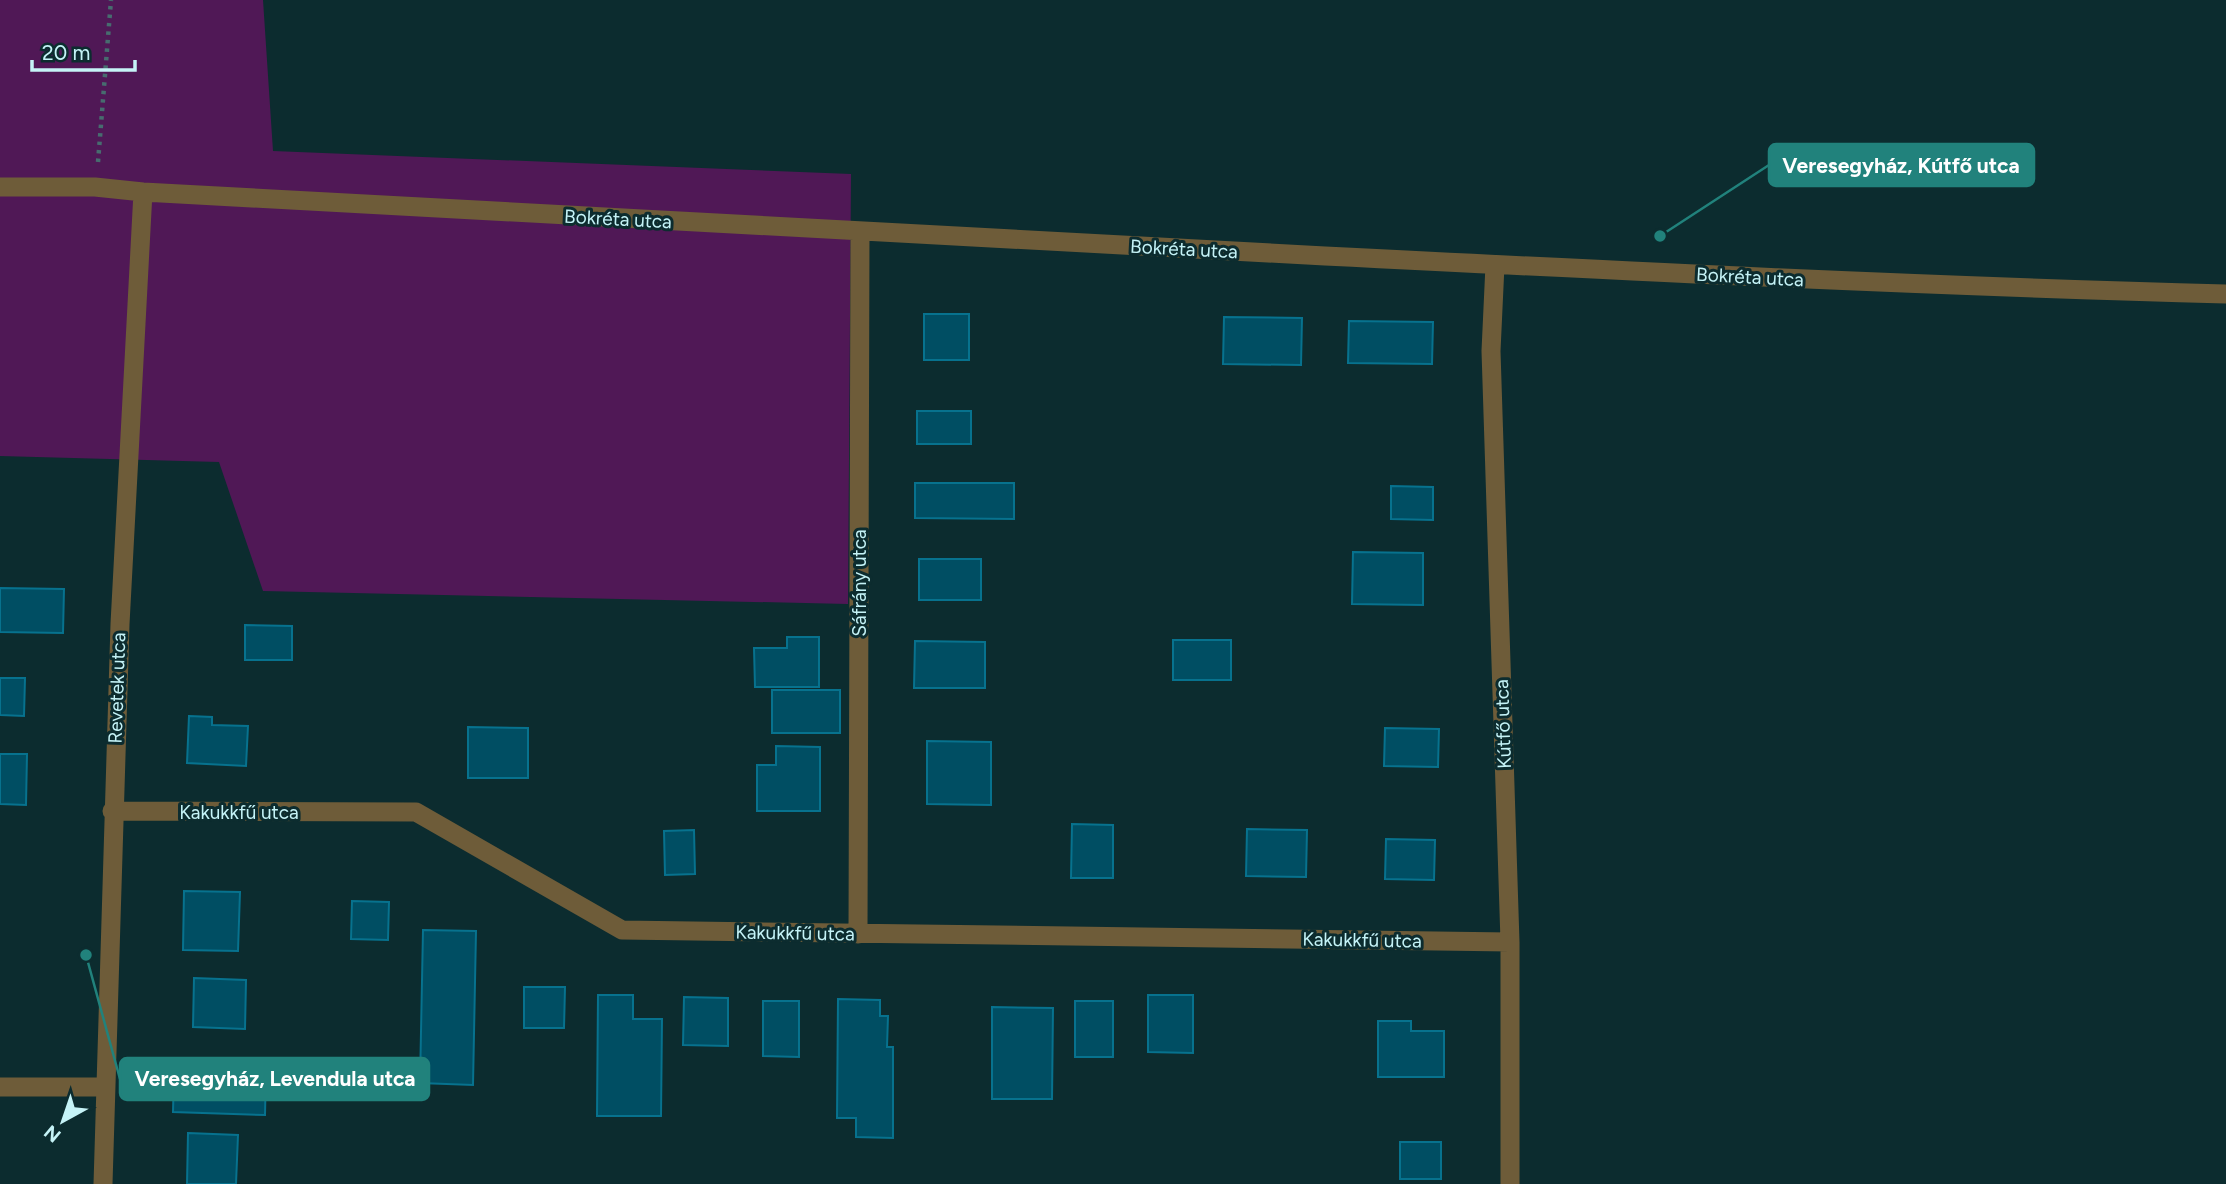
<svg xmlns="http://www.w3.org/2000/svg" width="2226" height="1184" viewBox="0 0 2226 1184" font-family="Figtree,sans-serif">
	<rect width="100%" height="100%" fill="#0c2c2f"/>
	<path fill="#501856" d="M0 0H263L273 151 851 174 848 604 263 591 219 462 0 456Z"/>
	<path fill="#004e63" stroke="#07728e" stroke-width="2" d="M924 314H969V360H924Z
		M1224 317 1302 318 1301 365 1223 364Z
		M1349 321 1433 322 1432 364 1348 363Z
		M917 411H971V444H917Z
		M915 483H1014V519L915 518Z
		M1391 486 1433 487V520L1391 519Z
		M1353 552 1423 553V605L1352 604Z
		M919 559H981V600H919Z
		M0 588 64 589 63 633 0 632Z
		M245 625 292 626V660H245Z
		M787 637H819V687H755L754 648H787Z
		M1173 640H1231V680H1173Z
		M915 641 985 642V688H914Z
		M0 678H25L24 716 0 715Z
		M772 690H840V733H772Z
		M189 716 212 717V725L248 726 246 766 187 763Z
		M468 727 528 728V778H468Z
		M1385 728 1439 729 1438 767 1384 766Z
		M927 741 991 742V805L927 804Z
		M776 746 820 747V811H757V765H776Z
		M0 754H27L26 805 0 804Z
		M1072 824 1113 825V878H1071Z
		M1247 829 1307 830 1306 877 1246 876Z
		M694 830 695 874 665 875 664 831Z
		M1386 839 1435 840 1434 880 1385 879Z
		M184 891 240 892 238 951 183 950Z
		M352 901 389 902 388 940 351 939Z
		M423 930 476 931 473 1085 420 1083Z
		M194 978 246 980 245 1029 193 1027Z
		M524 987H565L564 1028H524Z
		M598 995H633V1019H662L661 1116H597Z
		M1148 995H1193V1053L1148 1052Z
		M684 997 728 998V1046L683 1045Z
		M838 999 880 1000V1016H888L887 1047H893V1138L856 1137V1118H837Z
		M763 1001H799V1057L763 1056Z
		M1075 1001H1113V1057H1075Z
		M992 1007 1053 1008 1052 1099H992Z
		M1378 1021H1411V1031H1444V1077H1378Z
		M194 1066 266 1068 265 1115 173 1112 174 1073H194Z
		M188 1133 238 1135 236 1184H187Z
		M1400 1142H1441V1179H1400Z"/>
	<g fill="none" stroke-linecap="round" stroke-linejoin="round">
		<path stroke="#476c6f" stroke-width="4.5" stroke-dasharray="3.5 5" stroke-linecap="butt" d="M98 162 111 0"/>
		<path stroke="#6e5c39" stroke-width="19" d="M0 187H95L143 192C537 214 931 236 1325 256 1625 271 1926 286 2226 294
			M1495 265 1491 351 1510 942V1184
			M112 811 416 812 622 930 1510 942
			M858 934 860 232
			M0 1087H105
			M103 1184 120 624 143 192"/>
	</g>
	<g text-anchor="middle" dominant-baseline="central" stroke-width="6" stroke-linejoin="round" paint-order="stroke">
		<g font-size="19" fill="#c5f3f7" stroke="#0c2c2f">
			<text transform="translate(618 219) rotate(3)">Bokréta utca</text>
			<text transform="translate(1184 249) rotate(3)">Bokréta utca</text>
			<text transform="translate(1750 277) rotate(3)">Bokréta utca</text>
			<text transform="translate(859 583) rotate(-90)">Sáfrány utca</text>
			<text transform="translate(117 688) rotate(-88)">Revetek utca</text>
			<text transform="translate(1503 724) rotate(-92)">Kútfő utca</text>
			<text x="239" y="812">Kakukkfű utca</text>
			<text transform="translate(795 933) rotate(1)">Kakukkfű utca</text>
			<text transform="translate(1362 940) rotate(1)">Kakukkfű utca</text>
		</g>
	</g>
	<path fill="none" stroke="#21827c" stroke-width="2.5" d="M1660 236L1769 165M86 955L120 1079"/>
	<g fill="#21827c" stroke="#0c2c2f" stroke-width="2.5">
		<circle cx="1660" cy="236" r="7"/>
		<circle cx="86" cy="955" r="7"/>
	</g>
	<g fill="#21827c" stroke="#21827c" stroke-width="2.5">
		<rect x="1769" y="144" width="265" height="42" rx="7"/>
		<rect x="120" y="1058" width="309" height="42" rx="7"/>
	</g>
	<g font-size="21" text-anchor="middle" font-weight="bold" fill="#fff">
		<text x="1901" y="173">Veresegyház, Kútfő utca</text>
		<text x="275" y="1086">Veresegyház, Levendula utca</text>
	</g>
	<g transform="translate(63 1121) rotate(220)" stroke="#0c2c2f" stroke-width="5" paint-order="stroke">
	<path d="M0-5L12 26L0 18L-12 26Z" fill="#c5f3f7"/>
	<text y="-10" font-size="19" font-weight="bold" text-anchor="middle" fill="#c5f3f7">N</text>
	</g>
	<path d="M32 60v10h103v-10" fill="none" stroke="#c5f3f7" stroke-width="3.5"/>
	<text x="42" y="60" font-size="21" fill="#c5f3f7" stroke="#0c2c2f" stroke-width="5" paint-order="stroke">20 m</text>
</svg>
